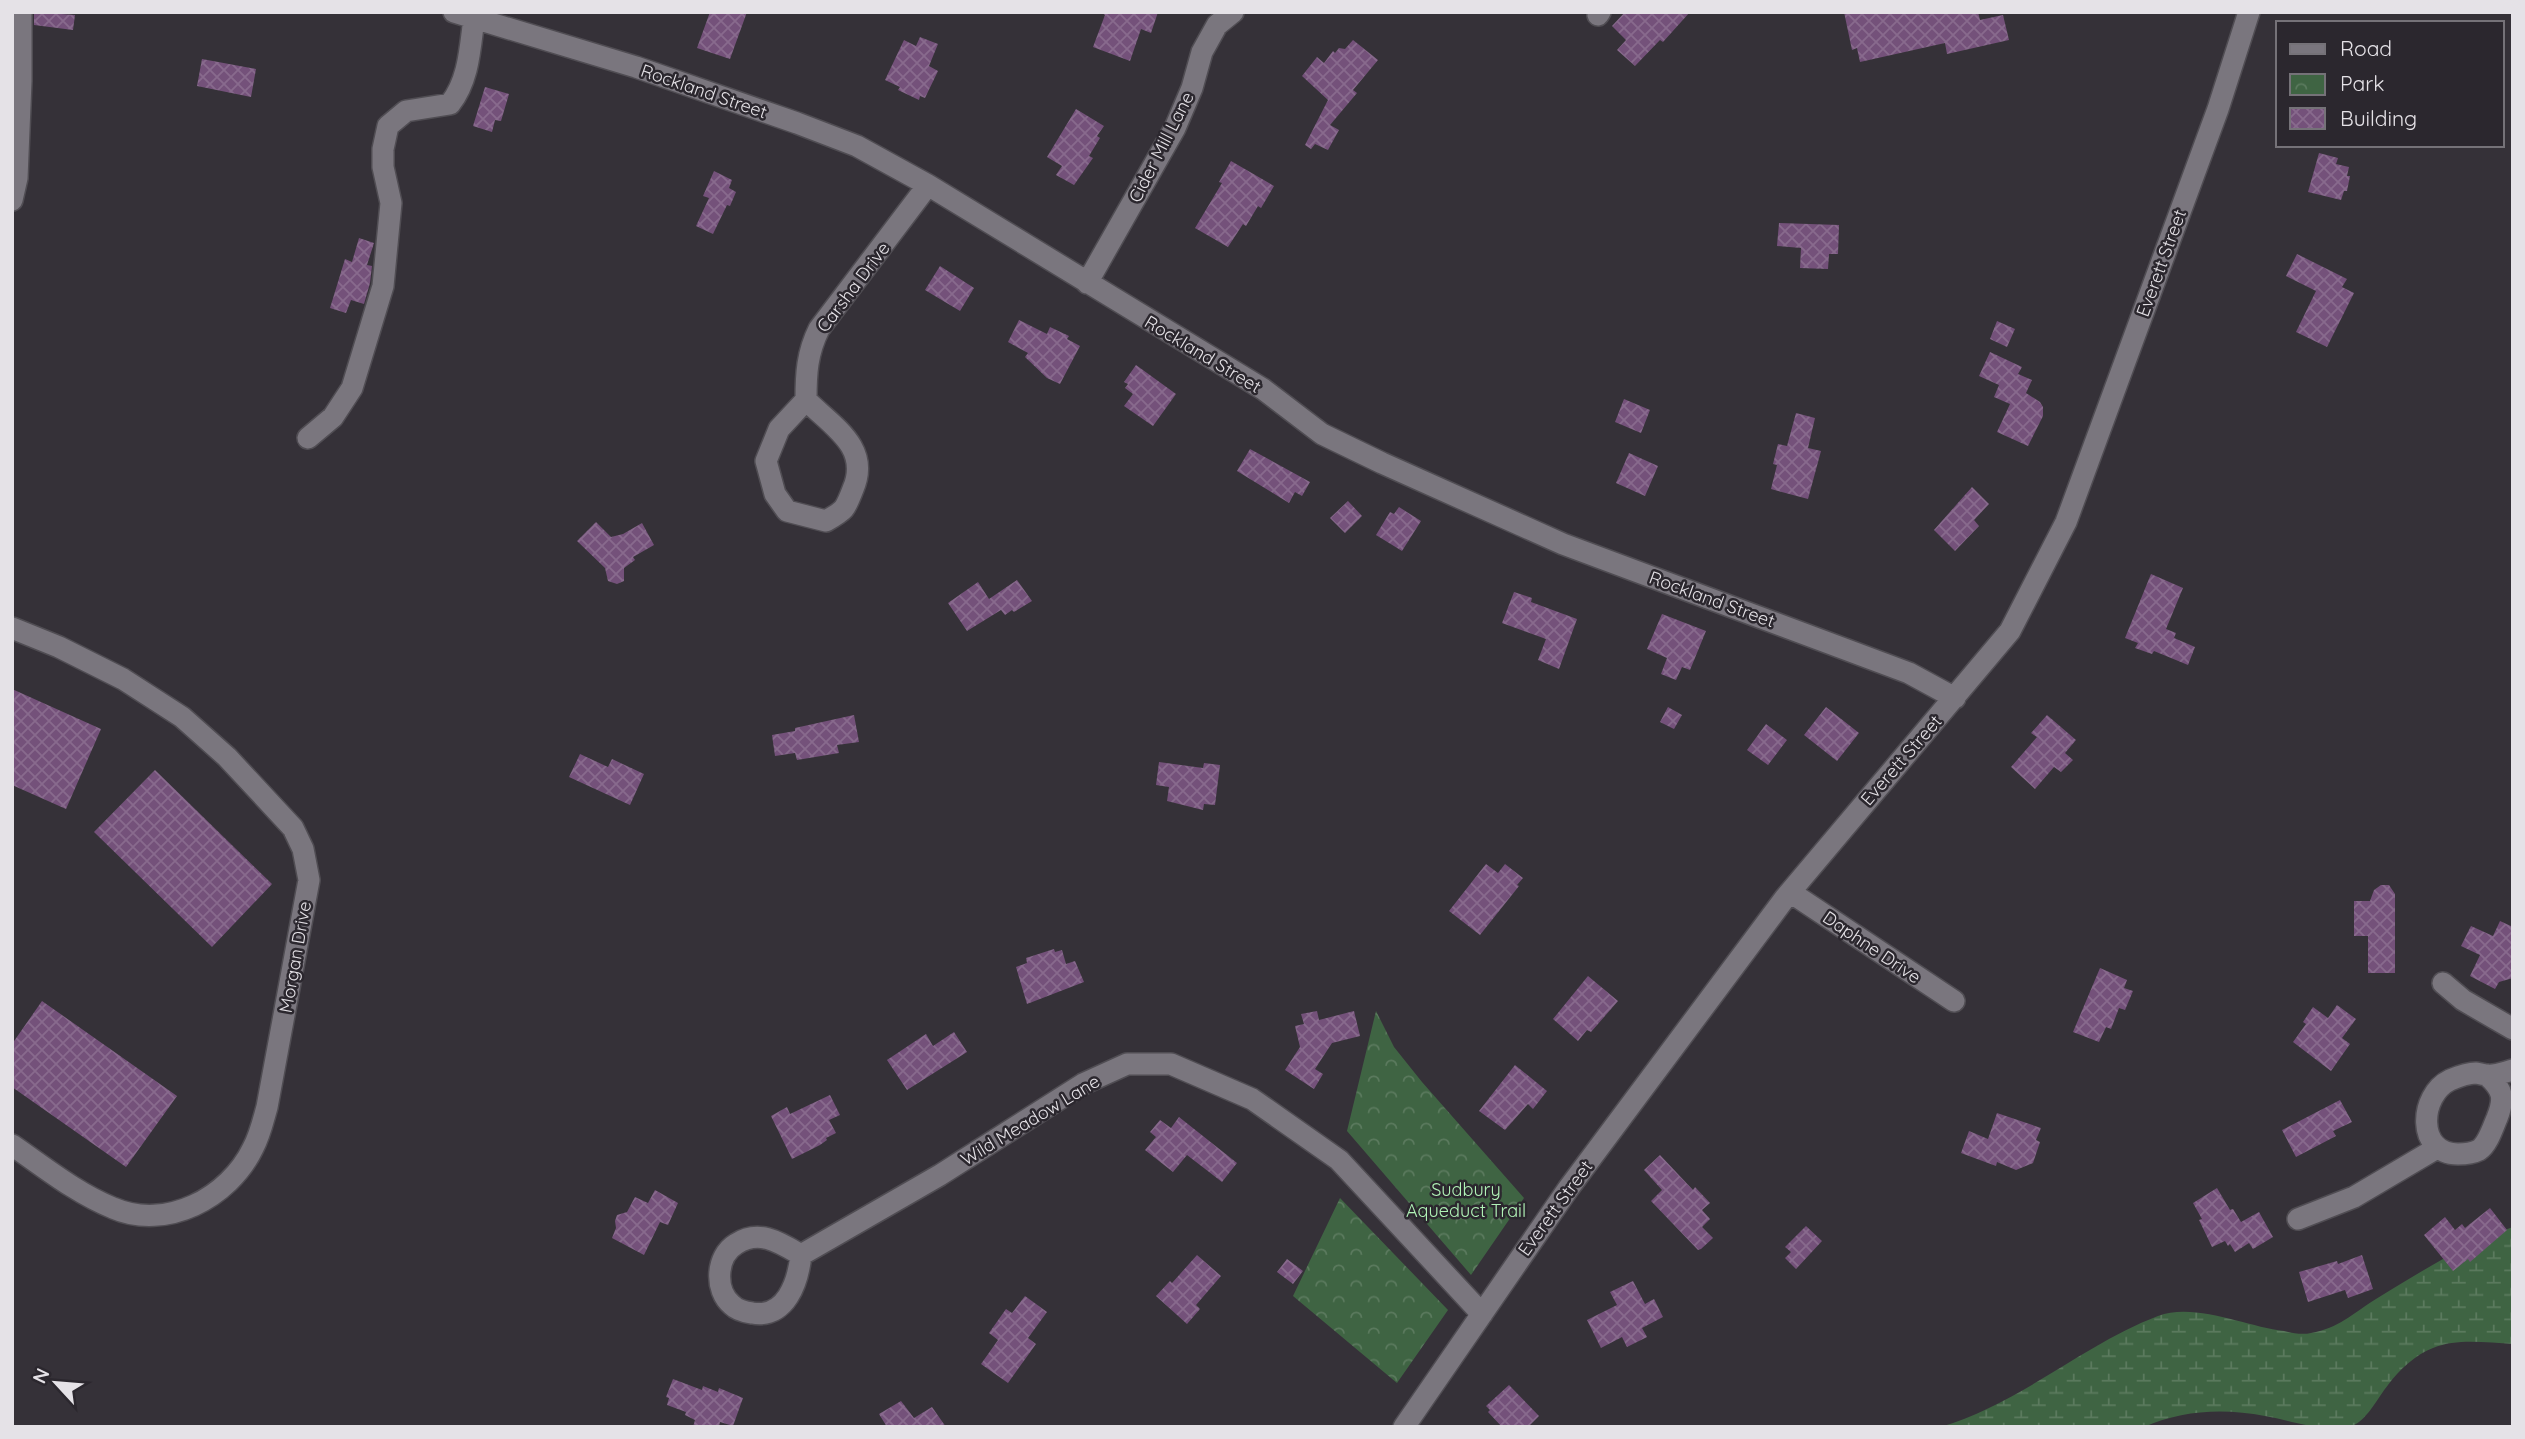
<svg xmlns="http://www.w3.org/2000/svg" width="2525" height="1439" viewBox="0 0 2525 1439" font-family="Quicksand,sans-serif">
	<defs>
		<pattern id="wetland-marsh" width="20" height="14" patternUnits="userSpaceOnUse" patternTransform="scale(1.75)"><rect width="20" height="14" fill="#3f6443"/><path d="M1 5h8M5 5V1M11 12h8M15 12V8" fill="none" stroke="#5b7a5e"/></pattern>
		<pattern id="park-crowns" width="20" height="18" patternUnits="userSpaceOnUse" patternTransform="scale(1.75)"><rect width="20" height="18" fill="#3f6443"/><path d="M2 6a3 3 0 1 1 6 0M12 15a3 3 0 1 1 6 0" fill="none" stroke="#5b7a5e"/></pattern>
		<pattern id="building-cross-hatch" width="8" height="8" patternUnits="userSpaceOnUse" patternTransform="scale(1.75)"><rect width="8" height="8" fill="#74517a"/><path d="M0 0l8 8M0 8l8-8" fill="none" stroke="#886a8d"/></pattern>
	</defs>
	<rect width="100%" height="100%" fill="#353138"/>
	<path fill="url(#wetland-marsh)" d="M2513 1227V1344C2487 1343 2458 1338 2433 1348 2416 1354 2399 1370 2388 1385 2378 1397 2366 1423 2349 1427 2319 1432 2293 1421 2265 1416 2224 1408 2182 1410 2144 1427H1940C2020 1404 2082 1345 2158 1316 2195 1302 2247 1327 2284 1331 2293 1333 2302 1335 2311 1333 2339 1328 2352 1314 2376 1299 2419 1273 2465 1243 2513 1227Z"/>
	<path fill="url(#park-crowns)" d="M1376 1011 1394 1047 1422 1082 1524 1198 1471 1275 1347 1131Z
		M1340 1198 1448 1310 1397 1383 1293 1296Z"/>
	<path fill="url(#building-cross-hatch)" d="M34 12 75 15 73 30 34 25Z
		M710 12H747L730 59 697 48Z
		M1101 12H1158L1151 33 1141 29 1130 61 1093 47 1105 15Z
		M1625 12H1690L1663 42 1660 40 1635 66 1617 50 1626 40 1612 26Z
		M1844 12H1978L1980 20 2003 15 2009 40 1947 54 1945 43 1860 62 1857 48 1852 50Z
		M920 37 938 44 929 66 938 71 925 98 920 96 919 100 898 90 900 87 885 80 904 40 916 46Z
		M1353 40 1378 60 1353 90 1357 93 1330 125 1339 130 1328 150 1315 144 1311 149 1305 145 1328 100 1302 76 1317 57 1324 63 1333 51 1335 53 1339 48 1345 49Z
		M202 59 256 69 251 97 197 86Z
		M485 87 509 94 501 121 495 120 492 132 473 126Z
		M1076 109 1104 126 1097 136 1100 138 1089 156 1093 158 1074 185 1056 175 1062 166 1047 157Z
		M2319 153 2338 158 2336 164 2349 167 2347 176H2350L2347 191H2344L2341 200 2308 192Z
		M1231 161 1274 186 1261 208 1258 206 1246 226 1243 224 1228 247 1195 228 1222 183 1219 182Z
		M714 171 732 180 729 188 736 192 730 206 727 205 713 234 696 226 709 198 703 196Z
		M1779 223 1839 225 1838 254H1829L1828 269 1800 268 1801 248 1777 246Z
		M359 238 374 243 367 265 372 266 370 283 364 304 351 300 346 313 330 308 345 259 352 262Z
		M2297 254 2347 279 2342 287 2354 293 2327 347 2296 332 2316 291 2286 276Z
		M940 266 974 288 960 311 925 290Z
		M1019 320 1047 334 1050 327 1069 336 1067 339 1080 346 1060 384 1047 378 1025 357 1028 353 1008 342Z
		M1997 321 2015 329 2007 347 1990 339Z
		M1990 352 2022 367 2018 374 2032 380 2026 393 2040 402 2043 407V416L2028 446 1997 432 2010 404 1994 397 1999 385 1979 376Z
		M1136 365 1176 394 1153 426 1124 406 1133 394 1125 388 1128 384 1124 382Z
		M1624 399 1650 410 1641 433 1615 422Z
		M1796 413 1815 418 1808 448 1821 451 1808 499 1771 489 1777 465 1773 464 1778 444 1787 446Z
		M1250 449 1310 482 1302 496 1295 492 1289 503 1237 471Z
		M1629 453 1658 466 1645 496 1616 483Z
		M1972 487 1989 504 1974 520 1979 526 1955 551 1934 530Z
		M1348 501 1362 516 1345 533 1330 518Z
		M1399 507 1421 521 1402 551 1376 535 1390 512 1394 514Z
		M596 522 611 537 623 534 642 523 654 545 633 557 635 560 624 568V581L617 584 608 581 605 568 577 541Z
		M2151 574 2183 588 2166 629 2176 633 2174 638 2195 647 2188 665 2154 651 2152 654 2135 648 2138 643 2125 638Z
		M1017 580 1032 601 1014 612 1012 610 1005 615 1001 610 967 631 948 603 978 582 989 599Z
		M1514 592 1532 598 1531 602 1577 619 1559 669 1538 660 1546 639 1502 623Z
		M1662 614 1706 631 1690 670 1682 667 1676 680 1661 674 1667 658 1647 649Z
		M12 689 101 729 66 809 12 785Z
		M1668 707 1682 715 1674 729 1660 722Z
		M1826 707 1859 733 1837 761 1804 735Z
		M854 715 859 742 837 745 839 753 797 760 795 753 775 756 772 735 795 731V728Z
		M2047 715 2076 740 2065 753 2073 760 2061 772 2054 767 2035 789 2011 767 2037 737 2031 733Z
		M1766 724 1787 740 1768 765 1747 750Z
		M580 754 608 767 612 759 644 774 630 805 569 777Z
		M1159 762 1203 768 1204 763 1220 765 1215 805 1204 804 1203 810 1167 801 1169 787 1156 785Z
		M155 770 272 884 212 947 94 832Z
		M1486 864 1498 873 1505 864 1523 878 1517 885 1519 886 1480 935 1449 911Z
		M2381 885H2389L2395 894V973H2368V936H2354V901H2370L2374 890Z
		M2500 921 2513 927V978L2499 982 2495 989 2470 976 2480 955 2461 946 2471 926 2493 936Z
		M1054 949 1055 952 1062 950 1066 964 1075 961 1084 982 1027 1004 1016 967 1027 963 1026 958Z
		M2100 968 2127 980 2124 988 2133 991 2125 1010 2119 1008 2111 1029 2106 1027 2099 1042 2073 1032Z
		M1588 976 1618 1001 1591 1032 1587 1030 1578 1041 1553 1019Z
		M42 1001 177 1096 126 1167 12 1087V1044Z
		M2337 1005 2356 1019 2342 1038 2350 1044 2331 1071 2293 1042 2306 1024 2303 1022 2313 1007 2328 1018Z
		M1317 1011 1319 1020 1354 1011 1360 1036 1332 1043 1315 1069 1323 1074 1314 1089 1285 1070 1300 1047 1295 1026 1304 1024 1301 1014Z
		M954 1032 967 1052 907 1090 887 1060 926 1034 933 1046Z
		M1515 1065 1547 1091 1533 1109 1528 1104 1505 1130 1479 1111Z
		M830 1095 840 1115 829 1120 836 1133 826 1138 827 1140 820 1145 792 1159 771 1116 787 1107 790 1114Z
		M2340 1100 2352 1122 2333 1131 2336 1136 2296 1157 2282 1130Z
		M1997 1113 2041 1128 2036 1140 2040 1142 2033 1163 2016 1170 1997 1162 1996 1166 1961 1153 1969 1131 1988 1139Z
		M1179 1117 1237 1163 1222 1182 1187 1155 1173 1172 1145 1150 1156 1137 1150 1132 1160 1120 1171 1128Z
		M1660 1155 1693 1190 1695 1187 1710 1203 1702 1210 1710 1219 1702 1227 1713 1238 1701 1249 1698 1250 1651 1201 1662 1190 1644 1170Z
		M2217 1188 2230 1210 2233 1209 2241 1222 2259 1212 2273 1237 2253 1249 2249 1243 2235 1252 2230 1244 2228 1246 2225 1241 2212 1247 2199 1220 2202 1219 2193 1203Z
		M655 1190 678 1203 668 1225 660 1222 644 1255 612 1238 616 1228 615 1221 617 1215 627 1212 635 1197 648 1203Z
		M2490 1208 2507 1230 2470 1262 2468 1259 2453 1271 2424 1235 2445 1217 2455 1230 2462 1224 2465 1228Z
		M1806 1226 1822 1241 1796 1269 1785 1258 1791 1252 1785 1247Z
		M1197 1255 1221 1276 1196 1305 1200 1309 1187 1324 1156 1296 1170 1281 1172 1283Z
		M2362 1255 2373 1289 2348 1298 2345 1290 2308 1302 2299 1272 2337 1261 2338 1264Z
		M1287 1259 1303 1271 1293 1284 1277 1272Z
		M1633 1281 1645 1304 1654 1299 1663 1317 1642 1328 1647 1337 1627 1347 1622 1337 1601 1348 1587 1320 1617 1305 1610 1292Z
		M1025 1296 1047 1312 1028 1338 1036 1344 1008 1383 981 1364 998 1340 989 1333 1006 1309 1012 1313Z
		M673 1379 702 1390 703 1386 718 1392 719 1388 743 1398 733 1426 720 1422 719 1427H693L695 1420 685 1415 686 1412 667 1405 669 1398 666 1397Z
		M1509 1385 1539 1416 1528 1427H1502L1488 1412 1490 1410 1486 1406Z
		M901 1401 914 1418 932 1407 946 1427H887L879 1414Z"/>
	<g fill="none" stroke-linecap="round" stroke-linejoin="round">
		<g stroke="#504d53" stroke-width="24">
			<path id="minor" d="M454 12 636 67 797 123 857 146 928 185 1263 389 1322 434 1382 463 1563 544 1909 673 1955 698
				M1598 15 1600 12
				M12 200 17 178 21 81V12
				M1087 283 1175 128 1192 88 1202 52 1217 25 1233 12
				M806 400 779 429 766 461 775 494 787 511 826 521C845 510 845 510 853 489 871 447 832 426 806 400 806 374 807 353 819 329L928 185
				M308 438 333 417 352 388 383 286 391 203 383 167V149L388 126 406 111 450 104C469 80 470 48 474 18
				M12 628 59 647 123 679 182 717 227 757 293 828 303 849 309 880 267 1107C263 1121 260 1135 253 1148 229 1198 166 1231 113 1208 76 1193 44 1167 12 1145
				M1790 892 1954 1001
				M2443 983 2463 1000 2513 1029
				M2488 1076C2503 1090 2505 1098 2497 1118 2493 1127 2488 1144 2479 1150 2473 1153 2464 1154 2458 1154 2416 1154 2419 1095 2450 1080 2457 1077 2469 1073 2476 1073 2477 1073 2485 1075 2487 1075 2495 1076 2505 1072 2513 1070
				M2298 1219 2354 1197 2437 1148
				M801 1255C798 1282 786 1319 752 1313 745 1312 737 1310 732 1305 714 1290 716 1256 736 1244 759 1229 779 1242 801 1255L940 1175 1083 1084 1127 1064H1171L1252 1099 1339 1160 1482 1314
				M1404 1427 1568 1189 1785 898 2010 631 2066 522 2218 109 2249 12"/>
		</g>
		<use href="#minor" stroke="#7a767e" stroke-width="21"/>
	</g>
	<g text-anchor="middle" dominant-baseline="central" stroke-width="5" stroke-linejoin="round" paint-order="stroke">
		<g font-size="18" fill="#e5e2e7" stroke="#2b272e">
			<text transform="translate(704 91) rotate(19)">Rockland Street</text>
			<text transform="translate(1161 147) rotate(-63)">Cider Mill Lane</text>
			<text transform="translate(2161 263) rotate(-70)">Everett Street</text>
			<text transform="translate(853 287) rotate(-53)">Carsha Drive</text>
			<text transform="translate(1203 354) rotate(31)">Rockland Street</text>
			<text transform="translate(1712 599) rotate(20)">Rockland Street</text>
			<text transform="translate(1901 760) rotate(-49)">Everett Street</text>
			<text transform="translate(1872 947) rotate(34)">Daphne Drive</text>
			<text transform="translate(295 957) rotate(-80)">Morgan Drive</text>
			<text transform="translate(1030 1120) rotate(-31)">Wild Meadow Lane</text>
			<text transform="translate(1555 1208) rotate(-54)">Everett Street</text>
		</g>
		<g font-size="18" fill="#b1f3b7" stroke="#2b272e">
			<text x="1466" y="1189">Sudbury<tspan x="1466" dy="21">Aqueduct Trail</tspan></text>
		</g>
	</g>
	<rect width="2525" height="1439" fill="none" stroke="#e5e2e7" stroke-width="28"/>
	<rect x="2276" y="21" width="228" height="126" fill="#2b272e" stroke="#757278" stroke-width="2"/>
	<rect x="2290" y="44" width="35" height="10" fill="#7a767e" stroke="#757278" stroke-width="2"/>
	<text x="2340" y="56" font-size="21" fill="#e5e2e7">Road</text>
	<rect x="2290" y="74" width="35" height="21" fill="url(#park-crowns)" stroke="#757278" stroke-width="2"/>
	<text x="2340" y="91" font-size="21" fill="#e5e2e7">Park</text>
	<rect x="2290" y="108" width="35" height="21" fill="url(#building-cross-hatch)" stroke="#757278" stroke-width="2"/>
	<text x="2340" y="126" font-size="21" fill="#e5e2e7">Building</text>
	<g transform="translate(56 1383) rotate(296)" stroke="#2b272e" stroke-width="5" paint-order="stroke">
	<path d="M0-5L12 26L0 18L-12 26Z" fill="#e5e2e7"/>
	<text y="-10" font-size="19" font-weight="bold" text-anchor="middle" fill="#e5e2e7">N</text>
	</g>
</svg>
